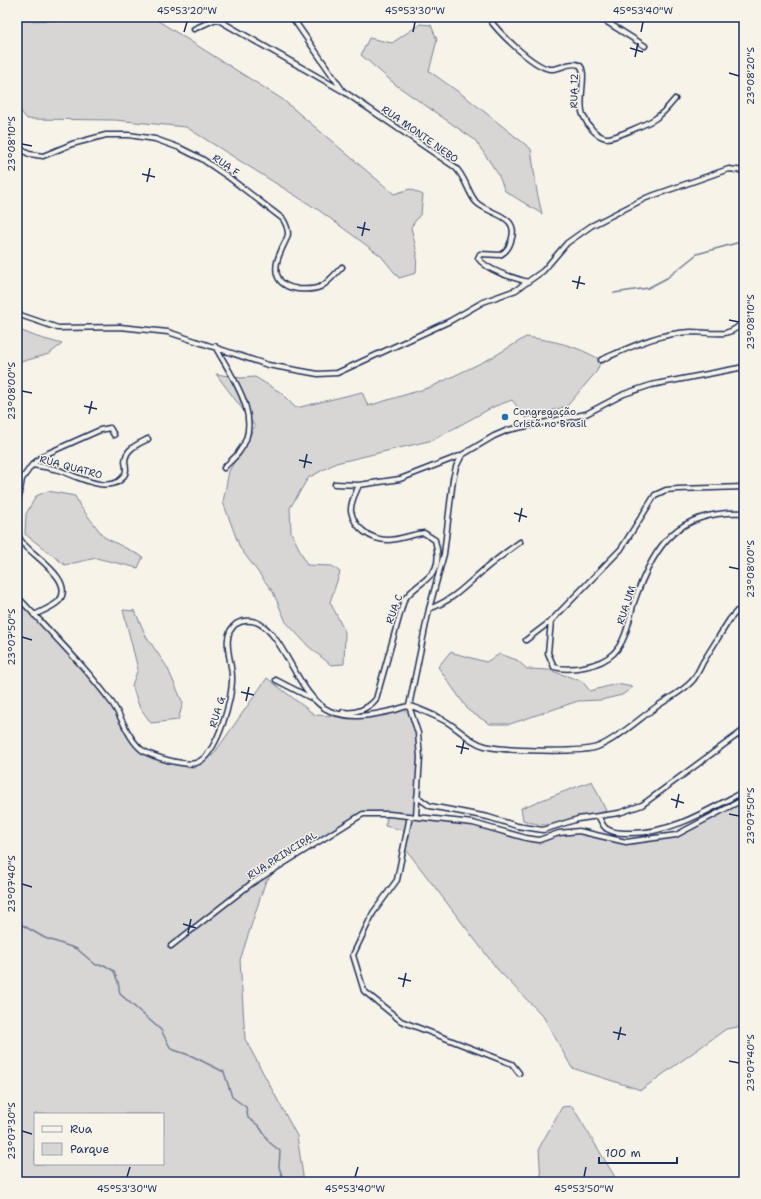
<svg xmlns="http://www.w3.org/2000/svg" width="761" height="1199" viewBox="0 0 761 1199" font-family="'Shantell Sans',sans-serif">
	<rect width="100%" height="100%" fill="#f7f3e8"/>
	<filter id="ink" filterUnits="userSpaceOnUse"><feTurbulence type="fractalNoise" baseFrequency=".025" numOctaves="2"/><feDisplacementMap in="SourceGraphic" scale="8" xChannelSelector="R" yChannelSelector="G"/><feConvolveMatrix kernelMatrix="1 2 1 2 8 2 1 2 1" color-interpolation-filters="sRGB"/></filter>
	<g filter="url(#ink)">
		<path fill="#d7d6d4" stroke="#798299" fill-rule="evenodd" d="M85 17H152L282 99 394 194 410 189 423 195 421 213 411 227 417 253 416 273 399 278 381 256 320 211 186 127 115 120 27 119 17 107V21L80 20Z
			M420 24 431 25 437 40 429 71 467 98 531 149 537 192 542 214 505 191 498 174 475 140 396 85 361 55 369 38 392 43Z
			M17 329 37 337 62 344 49 354 17 363Z
			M526 337C555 341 575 345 601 360L597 371 567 406 526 418 512 400 493 407 433 440 336 463 308 478 290 508 291 532 307 565 332 566 340 572 330 602 345 632 344 664 331 665 308 646 286 622 273 592 240 548 223 502 229 471 255 426 216 374 241 378 255 377 280 392 296 408 362 392 368 406 431 387 493 357Z
			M48 491 75 496 80 506 104 537 143 557 138 568 96 558 65 565 25 534 26 514 36 496Z
			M17 599 113 704 141 749 194 768 213 755 267 678 315 715 355 717 409 706 418 733 420 758 416 816 473 823 539 840 559 833 579 831 626 842 676 835 744 799V1026L726 1029 641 1090 572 1068 543 1016 498 970 408 852 404 850 407 831 385 826 388 814H363L277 868 265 883 240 960 245 1039 297 1136 304 1182H17ZM35 1114H163V1164H35Z
			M123 610 135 611 146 636 167 667 183 703 178 720 151 723 139 706 132 685 138 669Z
			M450 652 486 662 500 654 517 660 527 669 549 670 582 681 590 691 616 684 633 687 622 695 601 700 578 701 510 724H490L469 711 438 667Z
			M592 781 606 811C576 820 554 832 523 820L521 808Z
			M572 1106 618 1182H541L539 1148 562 1107Z"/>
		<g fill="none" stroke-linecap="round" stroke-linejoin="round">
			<path stroke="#727c95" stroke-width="1.5" d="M614 293 648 288 667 278 697 254 744 241
				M17 922 45 938 77 949 96 965H104L114 971 118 982 120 994 161 1030 171 1049 192 1056 224 1072 232 1097 246 1107 248 1118 259 1126 269 1142 280 1151 279 1167 284 1182"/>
			<g stroke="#1b2f5e" stroke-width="7">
				<path id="minor" d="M213 17 341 90
					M292 17 343 91 455 167C466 178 468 193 476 202 488 215 521 214 511 241 509 248 506 252 500 255L480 254 478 258C487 271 514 278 528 282
					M488 17C497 31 533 67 550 69 559 70 570 61 579 65 589 70 576 104 584 117 588 126 596 136 606 138 613 139 649 123 656 118 664 113 670 105 675 99
					M599 17 645 46
					M194 29 216 19
					M17 147 29 154 43 156 72 144 106 135H129L155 139 180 148 202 159 227 176 283 219C286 224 288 228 288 234 287 240 283 245 281 251 272 270 275 286 298 289 324 291 325 284 342 267
					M17 314 58 328 120 327 168 332 268 365 318 374 337 373 450 321 483 302 516 290 543 271 567 243 591 226 646 198 720 172 729 169 744 171
					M215 346C231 376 265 419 239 452 235 458 229 462 224 468
					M601 360C631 347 658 333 691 332 702 332 714 334 725 333 734 331 740 327 744 319
					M32 465 44 455 100 430 110 428 114 435
					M335 484 359 485 400 479 462 455 494 436 508 430 586 414 624 394 651 385 744 367
					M17 507 22 479 32 465C41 466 51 468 59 470 75 476 114 497 125 474 127 470 126 466 125 462 125 449 138 444 148 439
					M17 530C18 534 19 539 22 542 31 555 76 580 59 601 53 607 42 611 34 615
					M17 596C49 631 84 665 112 703 122 717 128 739 142 750 153 757 183 766 196 763 217 756 233 698 232 677 232 660 220 636 236 624 242 620 249 620 256 622 285 633 297 697 330 711 351 720 373 715 395 710 399 709 405 706 409 706 413 706 416 708 419 709 428 713 438 717 447 722 460 730 470 742 485 746 503 751 580 753 597 747 616 740 639 719 656 707 667 699 684 691 693 680 697 675 700 668 703 662 712 648 721 633 730 619L737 611 744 610
					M429 609C455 599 465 586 486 568 497 559 509 550 520 542
					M551 621 548 653 554 667C564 670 573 669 584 667 594 665 607 660 614 653 627 639 629 619 634 602 654 544 678 510 744 513
					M526 640 551 621 621 549 655 495 666 490 678 489 744 487
					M276 680 315 700
					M343 712C355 714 368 709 376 699L404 600C420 577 446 580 435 540L424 533C412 534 400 540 388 540 371 540 354 528 351 511 350 502 356 493 359 485
					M417 797 430 806 488 817 517 826 543 830 578 819 619 813 642 805 744 730
					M410 816 397 880 373 913 353 955 364 991 401 1021 512 1064 519 1073
					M416 816 420 758 418 733 409 706 429 609 444 554 453 479 456 467 462 455
					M599 817C601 821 603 827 607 829 612 832 620 833 625 833 669 835 707 811 744 791
					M171 946 252 883 363 814H389L473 823 526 838 539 840 559 833 579 831 626 842 676 835 744 799"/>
			</g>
			<use href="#minor" stroke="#f7f3e8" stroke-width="4"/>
		</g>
	</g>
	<path fill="none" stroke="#1b2f5e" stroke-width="1.5" d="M184 32 187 22M413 32 415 22M641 32 643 22M630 48 643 52M635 57 638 43M729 73 739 76M22 144 32 146M142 174 155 177M147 182 150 168M357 227 370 230M362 236 365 222M572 281 585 284M577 289 580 276M729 320 739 322M22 391 32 393M84 406 97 409M89 414 92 401M299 460 312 463M304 468 307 454M514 513 527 517M519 522 522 508M729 567 739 569M22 637 32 640M241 692 254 695M246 701 249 687M456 746 469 749M461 754 464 741M671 799 684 803M676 808 679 794M729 814 739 816M22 884 32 887M183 924 196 928M188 933 191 919M398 978 411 981M403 987 406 973M613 1032 626 1035M618 1040 621 1027M729 1061 739 1063M22 1131 32 1134M127 1177 130 1167M355 1177 358 1167M584 1177 586 1167"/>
	<circle fill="#1f6fb2" stroke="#f7f3e8" stroke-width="1.5" cx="505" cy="417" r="4"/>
	<g text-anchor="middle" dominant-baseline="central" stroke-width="3" stroke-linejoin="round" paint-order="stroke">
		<g font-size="10" fill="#1b2f5e" stroke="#f7f3e8">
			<text transform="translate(574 91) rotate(-89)">RUA 12</text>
			<text transform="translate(420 134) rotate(35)">RUA MONTE NEBO</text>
			<text transform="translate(226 165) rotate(35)">RUA F</text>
			<text transform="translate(71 467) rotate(15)">RUA QUATRO</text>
			<text transform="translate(626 605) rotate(-72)">RUA UM</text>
			<text transform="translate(394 609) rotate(-70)">RUA C</text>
			<text transform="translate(217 712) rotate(-73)">RUA G</text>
			<text transform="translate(282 855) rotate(-32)">RUA PRINCIPAL</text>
		</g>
		<g font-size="10" fill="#1b2f5e" stroke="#f7f3e8" text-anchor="start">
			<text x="513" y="411">Congregação<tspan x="513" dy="12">Cristã no Brasil</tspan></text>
		</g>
	</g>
	<rect width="761" height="1199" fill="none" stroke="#f7f3e8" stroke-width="44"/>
	<rect x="34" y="1113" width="130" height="52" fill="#f7f3e8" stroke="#9fa5b1"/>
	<rect x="42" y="1126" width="20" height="6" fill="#f7f3e8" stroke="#9fa5b1"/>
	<text x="70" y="1133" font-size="12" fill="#1b2f5e">Rua</text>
	<rect x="42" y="1143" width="20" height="12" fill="#d7d6d4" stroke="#9fa5b1"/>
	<text x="70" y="1153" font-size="12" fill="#1b2f5e">Parque</text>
	<path d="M599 1157v6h78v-6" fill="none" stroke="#1b2f5e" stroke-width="2"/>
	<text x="605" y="1157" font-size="12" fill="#1b2f5e" stroke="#f7f3e8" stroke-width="3" paint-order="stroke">100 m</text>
	<rect x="22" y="22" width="717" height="1155" fill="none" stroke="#1b2f5e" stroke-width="1.5"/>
	<g font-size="10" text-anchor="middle" fill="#1b2f5e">
		<text x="187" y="14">45°53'20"W</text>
		<text x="415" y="14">45°53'30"W</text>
		<text x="643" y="14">45°53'40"W</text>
		<text transform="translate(750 76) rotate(-90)" y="4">23°08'20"S</text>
		<text transform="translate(11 144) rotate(-90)" y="4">23°08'10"S</text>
		<text transform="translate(750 322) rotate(-90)" y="4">23°08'10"S</text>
		<text transform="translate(11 391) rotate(-90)" y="4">23°08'00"S</text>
		<text transform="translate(750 569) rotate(-90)" y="4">23°08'00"S</text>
		<text transform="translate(11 637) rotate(-90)" y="4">23°07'50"S</text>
		<text transform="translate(750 816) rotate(-90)" y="4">23°07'50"S</text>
		<text transform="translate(11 884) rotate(-90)" y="4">23°07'40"S</text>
		<text transform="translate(750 1063) rotate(-90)" y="4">23°07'40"S</text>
		<text transform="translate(11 1131) rotate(-90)" y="4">23°07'30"S</text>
		<text x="127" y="1192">45°53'30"W</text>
		<text x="355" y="1192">45°53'40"W</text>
		<text x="584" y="1192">45°53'50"W</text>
	</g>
</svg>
